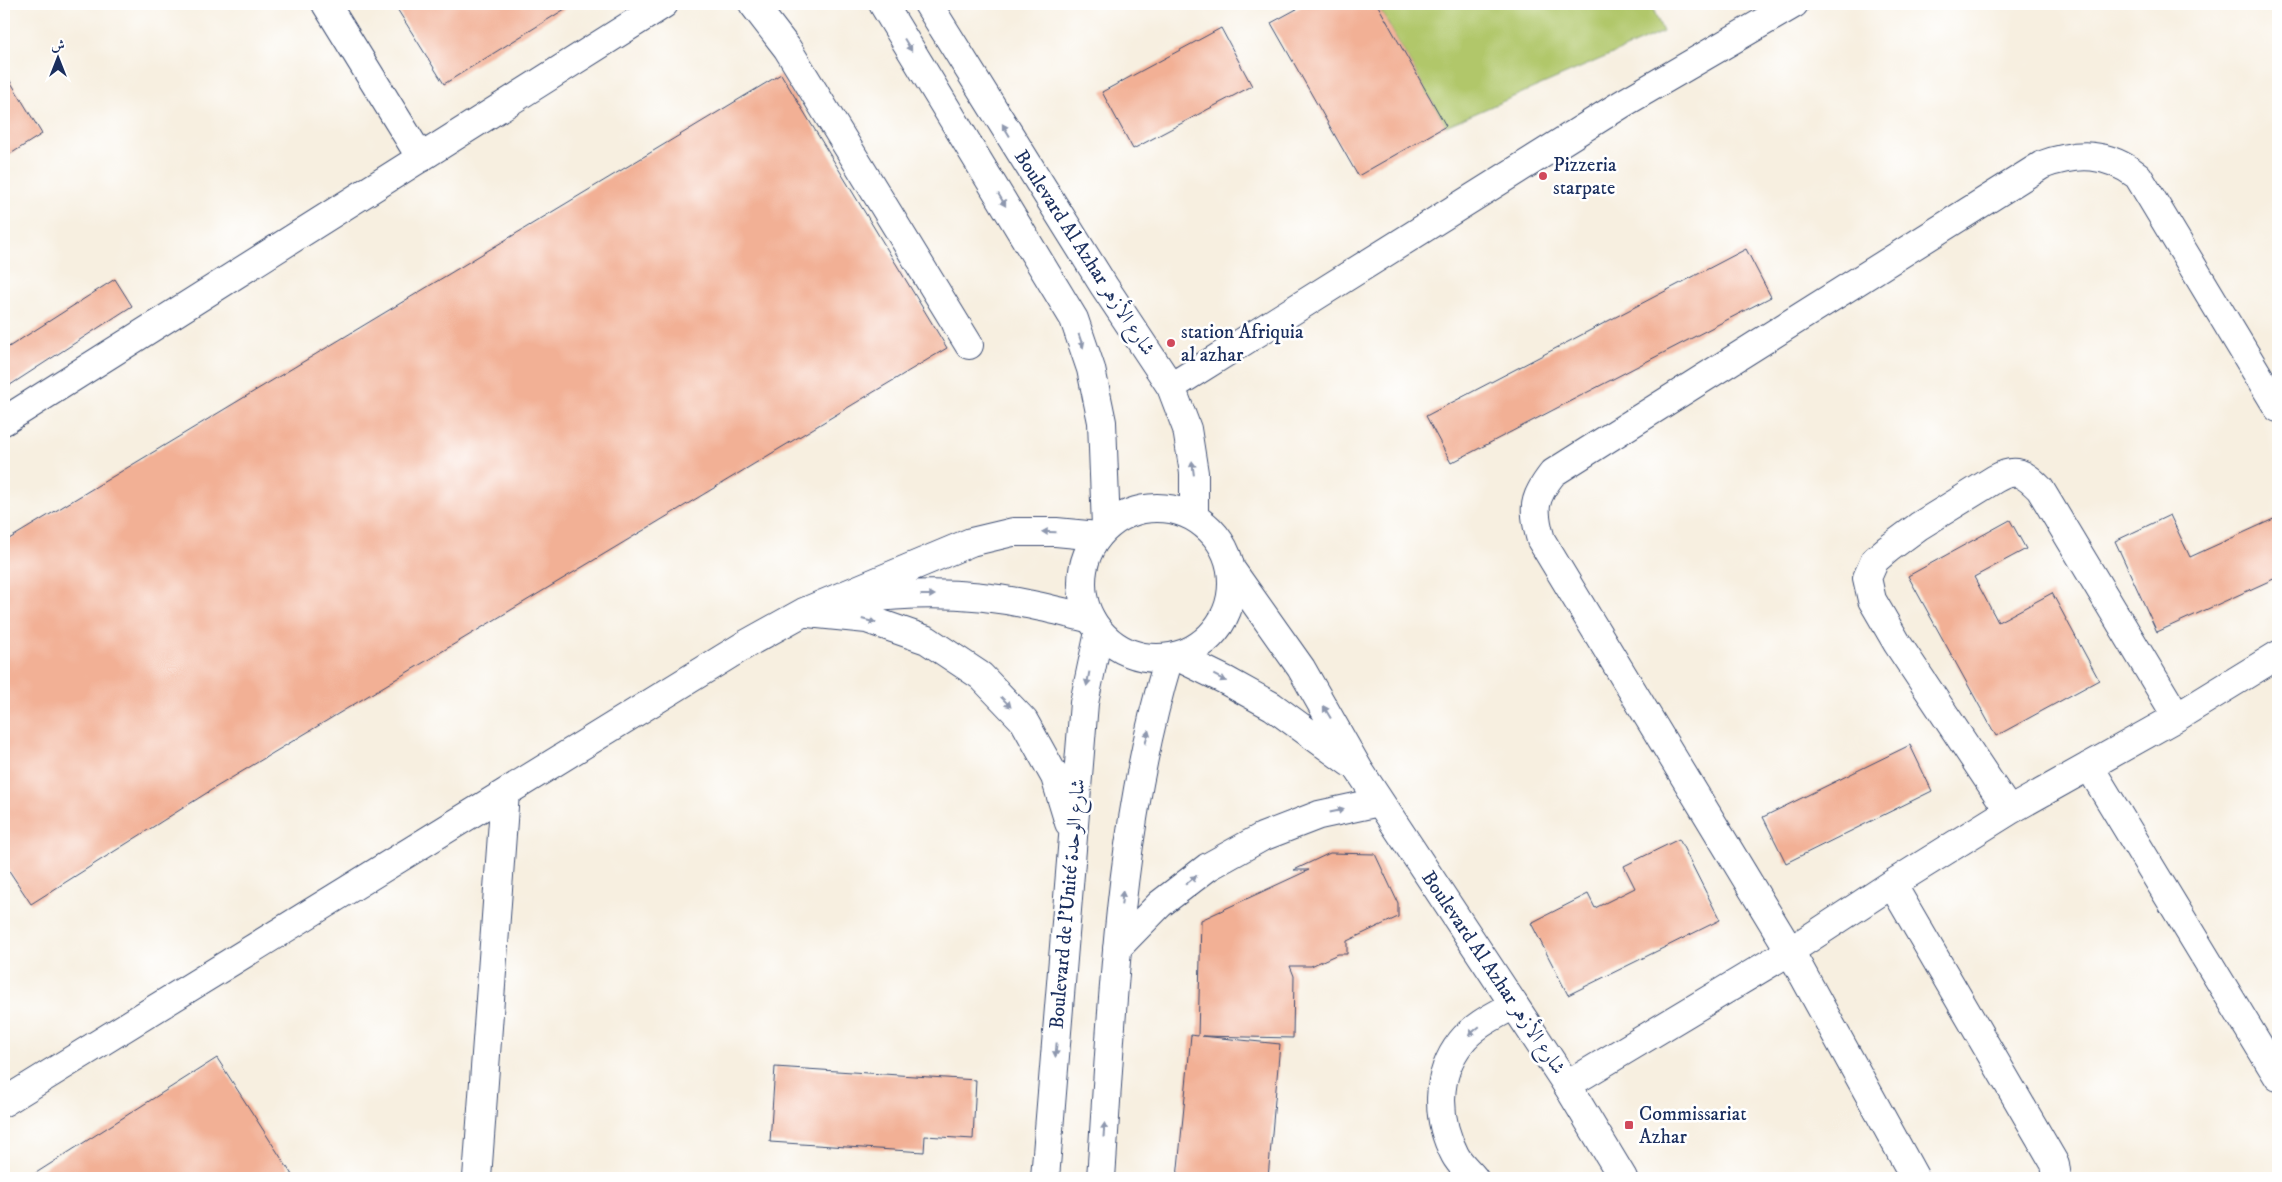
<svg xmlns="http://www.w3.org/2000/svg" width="2282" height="1182" viewBox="0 0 2282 1182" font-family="'IM FELL DW Pica',Amiri,serif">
	<rect width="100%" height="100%" fill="#fff"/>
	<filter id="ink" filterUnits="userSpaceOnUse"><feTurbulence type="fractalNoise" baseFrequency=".02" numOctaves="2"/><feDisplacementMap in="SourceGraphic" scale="10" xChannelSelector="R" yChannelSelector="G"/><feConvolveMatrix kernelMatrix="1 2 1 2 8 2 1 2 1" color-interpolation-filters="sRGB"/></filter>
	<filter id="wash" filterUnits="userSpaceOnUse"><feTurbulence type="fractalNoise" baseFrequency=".0096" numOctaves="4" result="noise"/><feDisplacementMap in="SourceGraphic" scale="20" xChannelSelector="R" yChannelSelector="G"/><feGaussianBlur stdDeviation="1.12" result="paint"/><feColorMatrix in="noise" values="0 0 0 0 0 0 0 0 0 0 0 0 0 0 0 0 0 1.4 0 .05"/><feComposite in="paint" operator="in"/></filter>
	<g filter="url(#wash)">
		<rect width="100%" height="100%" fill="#f7efe0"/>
		<path fill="#b1c76b" stroke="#667b64" d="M1377 4H1651L1663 32 1446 126Z"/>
		<g id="blocks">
			<path fill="#f2b095" d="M394 4H573L444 84Z
				M1306 4H1377L1446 126 1358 176 1271 23Z
				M1221 28 1252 86 1133 149 1102 92Z
				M4 71 42 134 4 158Z
				M781 74 947 348 213 789 31 904 4 863V542Z
				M1746 249 1771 297 1451 463 1426 416Z
				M115 279 132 306 4 389V350Z
				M2170 515 2190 557 2278 517V577L2157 632 2115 541Z
				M2010 520 2026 549 1974 577 1998 622 2052 593 2099 680 1996 736 1908 576Z
				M1910 745 1932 791 1786 863 1763 817Z
				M1679 839 1720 920 1568 995 1531 923 1588 894 1595 908 1635 888 1624 866Z
				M1330 853 1375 854 1398 903V917L1347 941V954H1338L1311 966H1290L1294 976 1293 1038 1202 1036 1280 1044 1268 1178H1177L1191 1035 1198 1036 1201 920 1309 870H1294Z
				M217 1058 294 1178H28Z
				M775 1067 976 1080 973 1139 925 1136 924 1152 770 1142Z"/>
		</g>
	</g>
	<g filter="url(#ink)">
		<use href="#blocks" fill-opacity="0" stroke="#3c4c72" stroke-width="1"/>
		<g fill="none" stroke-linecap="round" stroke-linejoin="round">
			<g stroke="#3c4c72" stroke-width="30">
				<path id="minor" d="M326 4 421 158
					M753 4 787 48 969 345
					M1171 387 1622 104 1794 4
					M4 421 664 4
					M858 599C914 592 972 592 1027 604 1049 608 1070 614 1091 619
					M808 613 867 619 927 640 981 676 1024 721 1055 777 1069 823
					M2089 766 2278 1077
					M2009 811 1897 643 1872 600 1867 578 1875 560 1888 549 1919 526 1995 479C2016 467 2024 473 2040 489L2177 717
					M1892 884 2055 1164 2057 1178
					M1117 948 1160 904 1208 867 1262 837 1319 815 1379 802
					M1567 1085 1790 951 1892 884 2009 811 2177 717 2278 655
					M4 1102 748 643 804 612 971 542 1013 532H1056L1098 536
					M477 1178 505 793
					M1045 1178 1084 703 1099 632
					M1101 1178C1113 1004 1118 826 1169 658
					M1474 1178C1468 1171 1459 1163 1455 1155 1436 1119 1435 1075 1461 1042 1474 1025 1496 1015 1514 1005
					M1915 1178 1790 951 1541 540C1532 509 1533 498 1553 473L2042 165C2078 152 2107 152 2138 176L2278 408"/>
			</g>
			<g stroke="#3c4c72" stroke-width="30">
				<path id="major" d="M883 4 1074 319 1091 369 1102 422 1106 527
					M928 4 1104 286 1171 387 1187 429 1194 473V517
					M1082 583a75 75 0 1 1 150 0a75 75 0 1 1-150 0Z
					M1233 572 1301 668 1359 770 1567 1085 1623 1178
					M1176 656 1225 680 1272 706 1350 763"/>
			</g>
			<use href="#minor" stroke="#fff" stroke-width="28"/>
			<use href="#major" stroke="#fff" stroke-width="28"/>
		</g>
		<defs><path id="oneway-solid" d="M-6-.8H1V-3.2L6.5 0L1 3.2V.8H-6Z" transform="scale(1.25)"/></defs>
		<g fill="#8d97ae">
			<use href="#oneway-solid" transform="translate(908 45) rotate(59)"/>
			<use href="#oneway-solid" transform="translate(1006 130) rotate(-121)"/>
			<use href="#oneway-solid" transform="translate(1002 200) rotate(59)"/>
			<use href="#oneway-solid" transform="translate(1081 341) rotate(71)"/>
			<use href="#oneway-solid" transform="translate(1193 468) rotate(-97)"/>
			<use href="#oneway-solid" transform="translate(1049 532) rotate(-179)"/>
			<use href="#oneway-solid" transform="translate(928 595)"/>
			<use href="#oneway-solid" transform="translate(869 621) rotate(15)"/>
			<use href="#oneway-solid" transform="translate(1220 678) rotate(27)"/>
			<use href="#oneway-solid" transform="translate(1088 679) rotate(101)"/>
			<use href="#oneway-solid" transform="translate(1006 702) rotate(46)"/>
			<use href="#oneway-solid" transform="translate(1327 712) rotate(-121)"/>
			<use href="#oneway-solid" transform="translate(1147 737) rotate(-77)"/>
			<use href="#oneway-solid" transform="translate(1337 811) rotate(-12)"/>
			<use href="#oneway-solid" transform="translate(1191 880) rotate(-38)"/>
			<use href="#oneway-solid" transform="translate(1122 898) rotate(-84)"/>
			<use href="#oneway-solid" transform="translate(1474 1031) rotate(140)"/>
			<use href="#oneway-solid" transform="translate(1056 1050) rotate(95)"/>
			<use href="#oneway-solid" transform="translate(1104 1130) rotate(-86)"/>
		</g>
	</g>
	<g fill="#d1495b" stroke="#fff" stroke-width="2">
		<circle cx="1543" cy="176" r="5"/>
		<circle cx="1171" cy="343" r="5"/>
		<rect x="1624" y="1120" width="10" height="10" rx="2.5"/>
	</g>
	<g text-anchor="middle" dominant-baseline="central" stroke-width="5" stroke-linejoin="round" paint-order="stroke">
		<g font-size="20" fill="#1b2f5e" stroke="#fff" text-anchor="start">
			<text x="1553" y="165">Pizzeria<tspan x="1553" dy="23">starpate</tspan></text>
			<text x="1181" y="332">station Afriquia<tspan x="1181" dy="23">al azhar</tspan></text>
			<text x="1639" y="1114">Commissariat<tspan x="1639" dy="23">Azhar</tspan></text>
		</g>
		<g font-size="20" fill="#1b2f5e" stroke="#fff">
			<text transform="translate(1084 253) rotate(57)">Boulevard Al Azhar شارع الأزهر</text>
			<text transform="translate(1068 904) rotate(-85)">Boulevard de l'Unité شارع الوحدة</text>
			<text transform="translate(1493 973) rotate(56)">Boulevard Al Azhar شارع الأزهر</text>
		</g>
	</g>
	<rect width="2282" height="1182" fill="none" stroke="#fff" stroke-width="20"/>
	<g transform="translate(58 58)" stroke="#ffffff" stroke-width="4" paint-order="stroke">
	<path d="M0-4L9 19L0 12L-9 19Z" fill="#1b2f5e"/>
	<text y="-8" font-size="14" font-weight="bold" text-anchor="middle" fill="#1b2f5e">ش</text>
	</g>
</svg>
